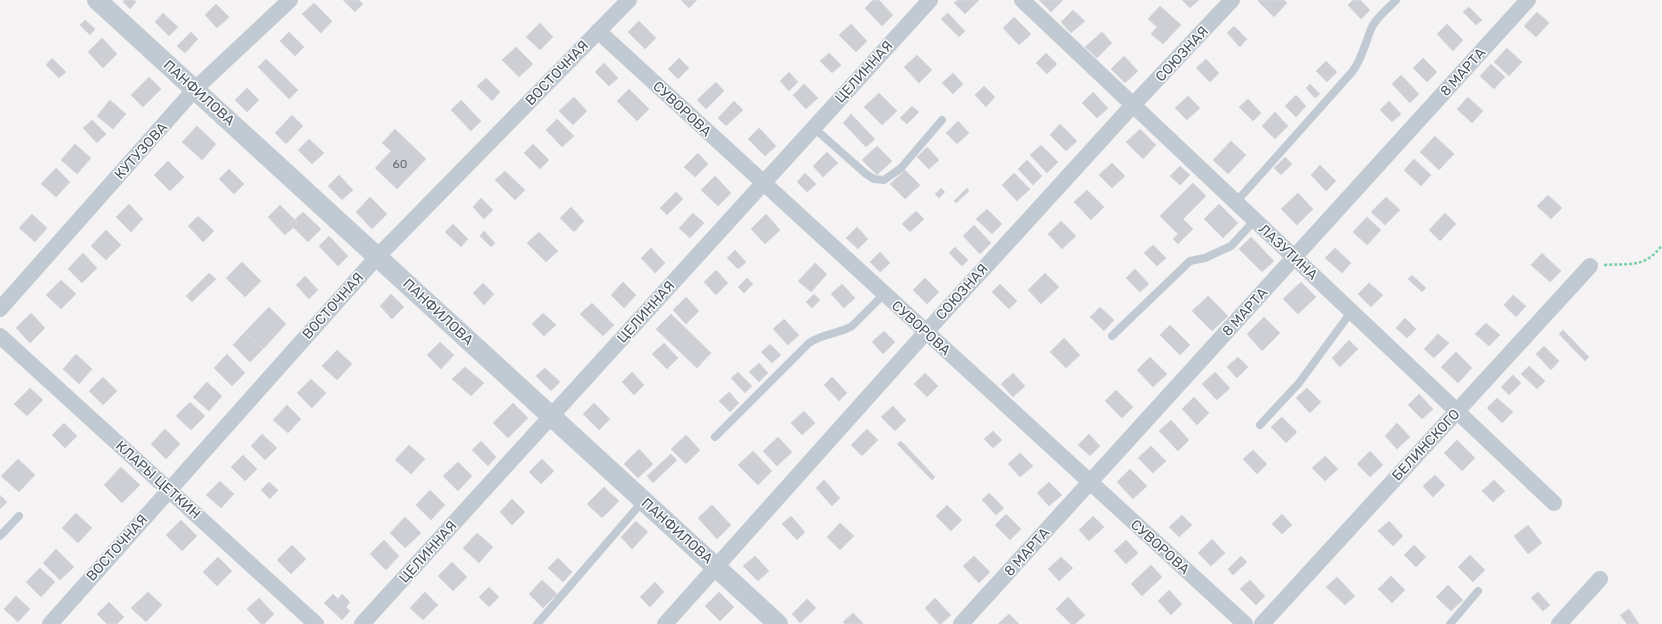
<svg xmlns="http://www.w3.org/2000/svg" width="1662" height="624" viewBox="0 0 1662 624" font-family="Rubik,sans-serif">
	<rect width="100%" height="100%" fill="#f5f3f3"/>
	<path fill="#cdcfd5" stroke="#d7d9de" d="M124 0H134L136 2 130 9 123 2Z
		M343 0H359L363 4 355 12Z
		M681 0H697L689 8Z
		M873 0H879L893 15 882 26 865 8Z
		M958 0H979L965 14 954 3Z
		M1039 0H1063L1051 12Z
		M1182 0H1199L1190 8Z
		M1259 0H1284L1287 3 1274 17 1258 1Z
		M1353 0H1360L1370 10 1361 19 1348 5Z
		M314 3 332 21 321 33 302 14Z
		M216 4 229 17 217 28 205 15Z
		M1160 6 1181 25 1163 44 1151 34 1157 27 1148 19Z
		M1469 7 1482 20 1476 25 1463 12Z
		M1073 10 1085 21 1071 33 1061 22Z
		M1537 12 1549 23 1536 37 1524 26Z
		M163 13 178 27 169 36 155 22Z
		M948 13 965 31 959 37 941 19Z
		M1014 17 1031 34 1019 45 1003 28Z
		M85 20 95 29 90 35 80 25Z
		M639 21 656 38 645 49 628 32Z
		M540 23 553 37 540 50 526 37Z
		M851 24 867 41 856 52 839 35Z
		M1447 24 1463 40 1453 51 1437 34Z
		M1234 26 1247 39 1240 47 1227 33Z
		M191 32 198 39 185 53 177 46Z
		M289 32 304 47 295 56 280 41Z
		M1102 32 1112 43 1097 58 1085 47Z
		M102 38 117 54 103 68 88 52Z
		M516 47 533 64 519 77 502 60Z
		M1507 48 1522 62 1509 76 1494 62Z
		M829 53 841 65 832 73 820 61Z
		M1046 53 1057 64 1047 74 1036 63Z
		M917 55 932 70 919 83 904 67Z
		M1124 56 1138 71 1125 83 1111 69Z
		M52 58 66 72 59 78 46 65Z
		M679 58 689 68 678 79 668 69Z
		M1423 58 1437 72 1427 82 1413 68Z
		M266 59 298 90 289 99 258 67Z
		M1206 59 1219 73 1210 82 1196 68Z
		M1326 61 1337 72 1327 82 1316 71Z
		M604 63 618 78 609 86 595 72Z
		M1491 64 1505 77 1494 89 1480 76Z
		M789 72 798 82 789 91 780 81Z
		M953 73 963 84 953 94 942 83Z
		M1401 75 1419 94 1410 103 1392 84Z
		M149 77 161 89 143 107 131 95Z
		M486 78 500 92 492 101 477 86Z
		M716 82 724 91 706 109 697 100Z
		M804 84 818 98 806 109 793 95Z
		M1310 84 1320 94 1315 98 1306 88Z
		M984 86 995 97 986 107 975 95Z
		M247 88 259 100 247 112 235 100Z
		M629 89 649 109 637 121 617 101Z
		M1093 92 1108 108 1097 118 1082 103Z
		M879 93 897 111 882 125 864 107Z
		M1296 95 1306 106 1296 117 1285 106Z
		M1188 96 1200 108 1187 120 1175 108Z
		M574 97 587 111 573 125 559 111Z
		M1468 97 1483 111 1472 123 1457 109Z
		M1248 99 1261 113 1253 121 1239 107Z
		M110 100 126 114 113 129 97 116Z
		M461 100 481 121 471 131 451 110Z
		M734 101 743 110 726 126 718 118Z
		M1389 101 1401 114 1392 122 1380 110Z
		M912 106 919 112 907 124 900 118Z
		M1275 112 1288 126 1275 139 1262 126Z
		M851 114 875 139 866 147 843 123Z
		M292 115 303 126 286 144 275 133Z
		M557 119 574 136 562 147 546 130Z
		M92 120 106 134 97 143 83 128Z
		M958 121 969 133 957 144 946 133Z
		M1060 124 1077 141 1066 151 1050 135Z
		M197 126 216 144 202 160 182 142Z
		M759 128 776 146 765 156 748 139Z
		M395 129 426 159 397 189 375 168 391 151 382 143Z
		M1140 129 1156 145 1143 159 1126 142Z
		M1435 136 1454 154 1439 170 1420 152Z
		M309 139 324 153 312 164 298 150Z
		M1231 141 1246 155 1228 174 1213 160Z
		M75 144 91 158 77 174 61 160Z
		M533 144 549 160 540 169 524 153Z
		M1041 145 1058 162 1047 173 1030 155Z
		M877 146 892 161 877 175 862 160Z
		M927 147 939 160 929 169 917 157Z
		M827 152 838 163 823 177 813 166Z
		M698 153 708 164 695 177 684 167Z
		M1285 157 1292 164 1281 175 1274 168Z
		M1414 159 1431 175 1421 186 1404 170Z
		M1027 160 1042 176 1033 185 1018 169Z
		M168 161 184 177 170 191 154 175Z
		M1112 163 1125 176 1112 188 1099 175Z
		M1320 165 1336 181 1326 191 1311 175Z
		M1180 166 1190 175 1180 185 1170 176Z
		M56 168 70 182 56 197 41 184Z
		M229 169 244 184 234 194 219 179Z
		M905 170 920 185 905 199 890 184Z
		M505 171 525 190 515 200 495 180Z
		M805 173 816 184 807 192 797 182Z
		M1014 173 1030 189 1017 201 1002 185Z
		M339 175 353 190 342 200 328 186Z
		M715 176 731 193 718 206 701 190Z
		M1193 183 1206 196 1183 219 1193 229 1178 244 1173 239 1178 234 1160 216Z
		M941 188 945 192 939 198 935 194Z
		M967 188 969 191 956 203 954 201Z
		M1087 190 1104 207 1091 220 1074 202Z
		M676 192 683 199 667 215 660 208Z
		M1298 193 1313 209 1297 225 1281 209Z
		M1548 195 1562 208 1551 219 1537 206Z
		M370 197 387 214 372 229 356 212Z
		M1386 197 1400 210 1385 225 1371 212Z
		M481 198 493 210 484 219 473 207Z
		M129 204 143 219 131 232 116 217Z
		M1219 204 1238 223 1223 238 1204 219Z
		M280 205 298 223 285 235 268 217Z
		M571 207 584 221 574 232 560 218Z
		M987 209 1002 224 992 234 976 219Z
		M916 211 924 219 910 232 902 224Z
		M303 212 321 229 308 242 290 224Z
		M693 213 704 223 690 238 679 228Z
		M1445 213 1456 224 1440 241 1429 230Z
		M32 214 47 228 35 242 19 228Z
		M766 214 780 230 765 244 751 229Z
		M198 216 214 231 203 242 188 226Z
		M1367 217 1381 230 1367 245 1353 232Z
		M1061 221 1076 236 1062 249 1048 234Z
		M453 224 468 239 461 247 445 232Z
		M974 225 991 243 980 254 963 236Z
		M857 227 868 239 858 249 846 238Z
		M106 230 121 245 106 260 91 246Z
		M484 231 495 243 491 247 480 236Z
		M539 232 558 251 546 262 527 243Z
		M329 236 348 256 338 266 319 246Z
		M1251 237 1274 261 1262 272 1239 249Z
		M1153 245 1166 258 1157 266 1144 253Z
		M955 247 968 260 962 266 949 253Z
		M651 248 665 263 655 273 641 258Z
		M1335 248 1351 263 1342 273 1325 258Z
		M735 250 746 262 738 269 727 258Z
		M880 252 890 263 880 272 870 262Z
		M83 253 97 268 82 283 68 269Z
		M1542 253 1561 271 1550 282 1531 265Z
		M242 262 261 281 245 297 226 278Z
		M815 263 827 274 811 292 798 281Z
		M1135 269 1149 284 1140 292 1126 278Z
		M716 270 728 283 716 295 704 282Z
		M209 273 216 279 192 302 186 296Z
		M1045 273 1059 287 1041 304 1028 290Z
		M1412 275 1426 288 1422 292 1408 279Z
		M305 276 318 290 309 299 296 285Z
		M747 278 753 284 744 293 738 287Z
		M925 278 939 292 927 304 913 290Z
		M61 280 76 294 61 309 46 295Z
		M623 282 636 295 624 308 611 295Z
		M1301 282 1316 297 1298 314 1283 299Z
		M483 283 494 294 484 305 473 293Z
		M1369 283 1383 295 1371 307 1358 294Z
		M842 284 855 298 844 308 831 294Z
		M1000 284 1017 301 1009 309 992 292Z
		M391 294 404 307 392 319 380 306Z
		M814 294 820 300 812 308 806 302Z
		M1513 295 1526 306 1516 317 1504 305Z
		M1208 296 1228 316 1212 331 1192 311Z
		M686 297 699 311 686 324 673 310Z
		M592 303 614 325 603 336 580 314Z
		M269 307 286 324 263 349 245 332Z
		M1100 307 1114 320 1104 331 1090 317Z
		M31 313 45 328 30 343 16 328Z
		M543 313 556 325 544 336 532 324Z
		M671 314 711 353 697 368 656 329Z
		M1264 317 1280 333 1262 351 1247 334Z
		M1405 318 1416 329 1407 338 1396 328Z
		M784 319 799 335 788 345 773 329Z
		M1486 323 1500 335 1489 346 1475 334Z
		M1170 325 1190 345 1180 355 1160 335Z
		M1563 330 1589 357 1585 361 1559 334Z
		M884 331 895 342 883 354 872 342Z
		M245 332 263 349 250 362 233 345Z
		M1438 334 1449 343 1434 358 1424 349Z
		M1064 338 1080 355 1066 368 1050 352Z
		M1349 340 1358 349 1340 367 1332 358Z
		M440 342 454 355 441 369 427 355Z
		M664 343 678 358 667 369 652 354Z
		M770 344 781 355 772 363 761 352Z
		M1544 346 1559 361 1551 370 1536 354Z
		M337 350 352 364 337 380 322 366Z
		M1456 352 1472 368 1458 383 1441 367Z
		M76 354 92 369 79 384 63 369Z
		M227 354 245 373 232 386 214 368Z
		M1150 357 1167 374 1153 387 1137 370Z
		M1238 357 1248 367 1237 378 1227 367Z
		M759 363 768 373 759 382 749 372Z
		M1529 366 1545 381 1537 389 1521 374Z
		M465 367 484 383 471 396 452 379Z
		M545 368 560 382 551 391 536 376Z
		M632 372 644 385 634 395 622 382Z
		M738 372 752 386 745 393 731 378Z
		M1215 372 1230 388 1217 400 1202 384Z
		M925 373 938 386 927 397 914 384Z
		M1013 373 1025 386 1013 397 1001 384Z
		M1513 375 1521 383 1509 395 1501 387Z
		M103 377 117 391 103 405 89 391Z
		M832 377 847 393 839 401 824 385Z
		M311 379 326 393 312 408 297 393Z
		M207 382 222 396 209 411 193 397Z
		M30 388 43 400 27 416 14 404Z
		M1307 388 1321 402 1310 413 1296 398Z
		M1116 390 1133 407 1122 418 1105 401Z
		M729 392 739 403 730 412 719 401Z
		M1419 394 1433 409 1422 419 1408 405Z
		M1194 397 1209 413 1197 425 1182 409Z
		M1497 398 1513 412 1502 423 1487 408Z
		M190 402 205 416 191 430 176 416Z
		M513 403 528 418 508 438 493 423Z
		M594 403 610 419 599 430 583 414Z
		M287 405 301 419 288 433 273 420Z
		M893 406 906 420 895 431 881 417Z
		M804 411 815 423 802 435 791 423Z
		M1282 417 1297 432 1286 443 1271 427Z
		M1171 420 1189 440 1178 451 1159 431Z
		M64 423 77 436 65 448 52 435Z
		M1397 423 1410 437 1397 449 1385 436Z
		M165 429 180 444 166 459 151 444Z
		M867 429 878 440 862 456 851 445Z
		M993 431 1002 440 993 448 984 439Z
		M262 434 277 448 265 460 251 446Z
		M1089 434 1100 446 1090 456 1078 445Z
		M686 435 700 450 686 464 671 449Z
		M778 437 792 452 777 466 763 451Z
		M1457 440 1475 458 1462 471 1444 453Z
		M481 441 496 457 488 466 472 450Z
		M901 441 935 477 932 480 897 444Z
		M409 445 425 459 411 474 395 460Z
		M1151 446 1166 461 1153 473 1138 458Z
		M639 449 653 464 638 478 624 464Z
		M1253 450 1267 464 1257 474 1243 459Z
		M753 451 772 471 758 485 738 465Z
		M1370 451 1383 465 1370 477 1357 464Z
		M1020 453 1033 466 1020 477 1008 464Z
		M671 454 677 460 653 483 647 476Z
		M243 455 257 469 245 481 231 467Z
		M1325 456 1338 469 1325 481 1312 468Z
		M18 459 35 475 19 492 1 476Z
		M542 459 554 471 541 484 529 472Z
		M458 462 472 476 458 491 443 476Z
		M121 467 140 485 122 503 104 485Z
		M1130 469 1147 486 1133 499 1117 482Z
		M1435 475 1445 485 1433 497 1423 486Z
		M824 480 840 498 832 506 816 488Z
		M1494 480 1505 491 1493 502 1482 491Z
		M220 481 234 494 221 508 206 495Z
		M269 482 278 490 270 499 261 490Z
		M1049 482 1062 495 1049 506 1037 493Z
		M604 487 619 501 602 518 587 504Z
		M430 490 445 505 431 520 416 505Z
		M989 493 1004 508 996 515 982 500Z
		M0 495 7 502 0 509Z
		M512 499 525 512 512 525 500 512Z
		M712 505 731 525 717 539 698 518Z
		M947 505 962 520 951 531 936 516Z
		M76 513 92 528 78 543 62 528Z
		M1006 514 1021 529 1010 540 995 525Z
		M1282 514 1292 525 1282 534 1272 524Z
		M1182 515 1192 525 1179 537 1169 527Z
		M791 516 805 532 797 540 782 524Z
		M1093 516 1104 527 1089 541 1079 530Z
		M405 517 421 533 405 548 390 533Z
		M181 520 197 536 182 551 166 535Z
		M636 521 648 532 632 549 621 537Z
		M1389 521 1403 536 1393 546 1378 531Z
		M840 523 854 536 840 550 827 537Z
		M1528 525 1542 543 1528 554 1514 536Z
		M477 533 493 547 479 563 463 548Z
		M1212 539 1225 553 1211 566 1198 553Z
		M384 540 399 556 386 570 370 554Z
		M1126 540 1138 553 1126 564 1114 551Z
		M292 545 306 559 291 574 277 560Z
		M1414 545 1426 557 1416 567 1404 555Z
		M56 549 74 567 60 580 43 563Z
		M1470 555 1485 570 1473 582 1458 567Z
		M755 556 769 571 758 581 743 566Z
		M974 556 990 572 979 583 963 566Z
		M1241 556 1247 562 1233 575 1228 569Z
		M218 557 232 571 217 586 203 572Z
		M1061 557 1073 568 1059 581 1048 569Z
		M558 558 572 572 563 582 548 568Z
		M452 562 467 577 453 591 438 576Z
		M1151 565 1162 577 1142 596 1131 584Z
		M40 568 55 582 41 597 26 582Z
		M1391 576 1405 590 1392 603 1378 589Z
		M1337 577 1355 596 1345 605 1326 587Z
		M542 580 557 594 543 608 529 594Z
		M1250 580 1265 596 1256 605 1240 589Z
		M655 582 664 592 650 607 640 597Z
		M1448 585 1463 600 1451 611 1436 597Z
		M489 587 499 597 489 607 479 597Z
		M1169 590 1182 604 1171 615 1158 601Z
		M148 592 162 605 146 622 131 608Z
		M425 592 438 605 423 620 410 608Z
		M719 592 734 607 720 621 705 606Z
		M1538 592 1550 605 1543 611 1531 598Z
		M333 594 338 599 342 594 350 602 346 607 350 611 342 620 324 603Z
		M16 596 30 609 18 622 4 609Z
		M1068 597 1085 615 1075 624H1071L1056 609Z
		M259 598 274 614 264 624H261L247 609Z
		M935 598 951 615 941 624H939L925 608Z
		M807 599 816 608 800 623 792 614Z
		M109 602 124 617 117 624H107L97 614Z
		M1629 609 1639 624H1627L1620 615Z
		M853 613 863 623 862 624H845L843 622Z
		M1009 614 1019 624H998Z"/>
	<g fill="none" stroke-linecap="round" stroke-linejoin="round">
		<path stroke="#7ad0a6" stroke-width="2.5" stroke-dasharray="3 2" stroke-linecap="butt" d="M1604 265C1628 263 1645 269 1662 245"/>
		<path stroke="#c1cad2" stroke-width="8" d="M814 128 866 174 874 179 884 180 901 168 942 120
			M1236 202 1352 72C1362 59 1365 44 1371 29 1376 17 1388 9 1396 0
			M1112 336 1190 261 1205 258 1231 246 1255 220
			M1260 425 1299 383 1351 312
			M715 437 809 343C823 333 839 334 852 326L884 294
			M0 536 19 516
			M537 624 643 501
			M1450 624 1478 591"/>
		<path stroke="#c1cad2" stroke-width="16" d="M1022 0 1554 503
			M598 31 1245 624
			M0 309 195 89 290 0
			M0 336 316 624
			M50 624 377 257 629 0
			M362 624 930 0
			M665 624 926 332 1133 105 1232 0
			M961 624 1528 0
			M1262 624 1590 266
			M1559 624 1600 579"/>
		<path stroke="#c1cad2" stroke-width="20" d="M97 0 778 624"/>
	</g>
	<g text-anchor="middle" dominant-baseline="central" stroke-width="3" stroke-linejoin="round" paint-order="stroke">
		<g font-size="12" fill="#6b747e">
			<text x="400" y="164">60</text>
		</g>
		<g font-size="14" fill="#4a5661" stroke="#fff">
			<text transform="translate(1182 54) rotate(-47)">СОЮЗНАЯ</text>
			<text transform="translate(864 72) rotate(-48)">ЦЕЛИННАЯ</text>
			<text transform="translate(1463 72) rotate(-48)">8 МАРТА</text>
			<text transform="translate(557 73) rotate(-46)">ВОСТОЧНАЯ</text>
			<text transform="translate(199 93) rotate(42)">ПАНФИЛОВА</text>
			<text transform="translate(682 109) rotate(43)">СУВОРОВА</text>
			<text transform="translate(141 151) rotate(-48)">КУТУЗОВА</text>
			<text transform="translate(1288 252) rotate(43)">ЛАЗУТИНА</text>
			<text transform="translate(962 292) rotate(-48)">СОЮЗНАЯ</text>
			<text transform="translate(333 306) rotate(-48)">ВОСТОЧНАЯ</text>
			<text transform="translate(438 312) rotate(43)">ПАНФИЛОВА</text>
			<text transform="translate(646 312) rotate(-48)">ЦЕЛИННАЯ</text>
			<text transform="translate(1245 312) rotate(-48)">8 МАРТА</text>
			<text transform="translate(921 328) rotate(42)">СУВОРОВА</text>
			<text transform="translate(1426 445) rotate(-47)">БЕЛИНСКОГО</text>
			<text transform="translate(158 480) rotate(42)">КЛАРЫ ЦЕТКИН</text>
			<text transform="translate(677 531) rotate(42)">ПАНФИЛОВА</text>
			<text transform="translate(1160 547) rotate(42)">СУВОРОВА</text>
			<text transform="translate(117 548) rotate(-48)">ВОСТОЧНАЯ</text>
			<text transform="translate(428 552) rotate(-48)">ЦЕЛИННАЯ</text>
			<text transform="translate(1027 552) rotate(-48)">8 МАРТА</text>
		</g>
	</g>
</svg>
